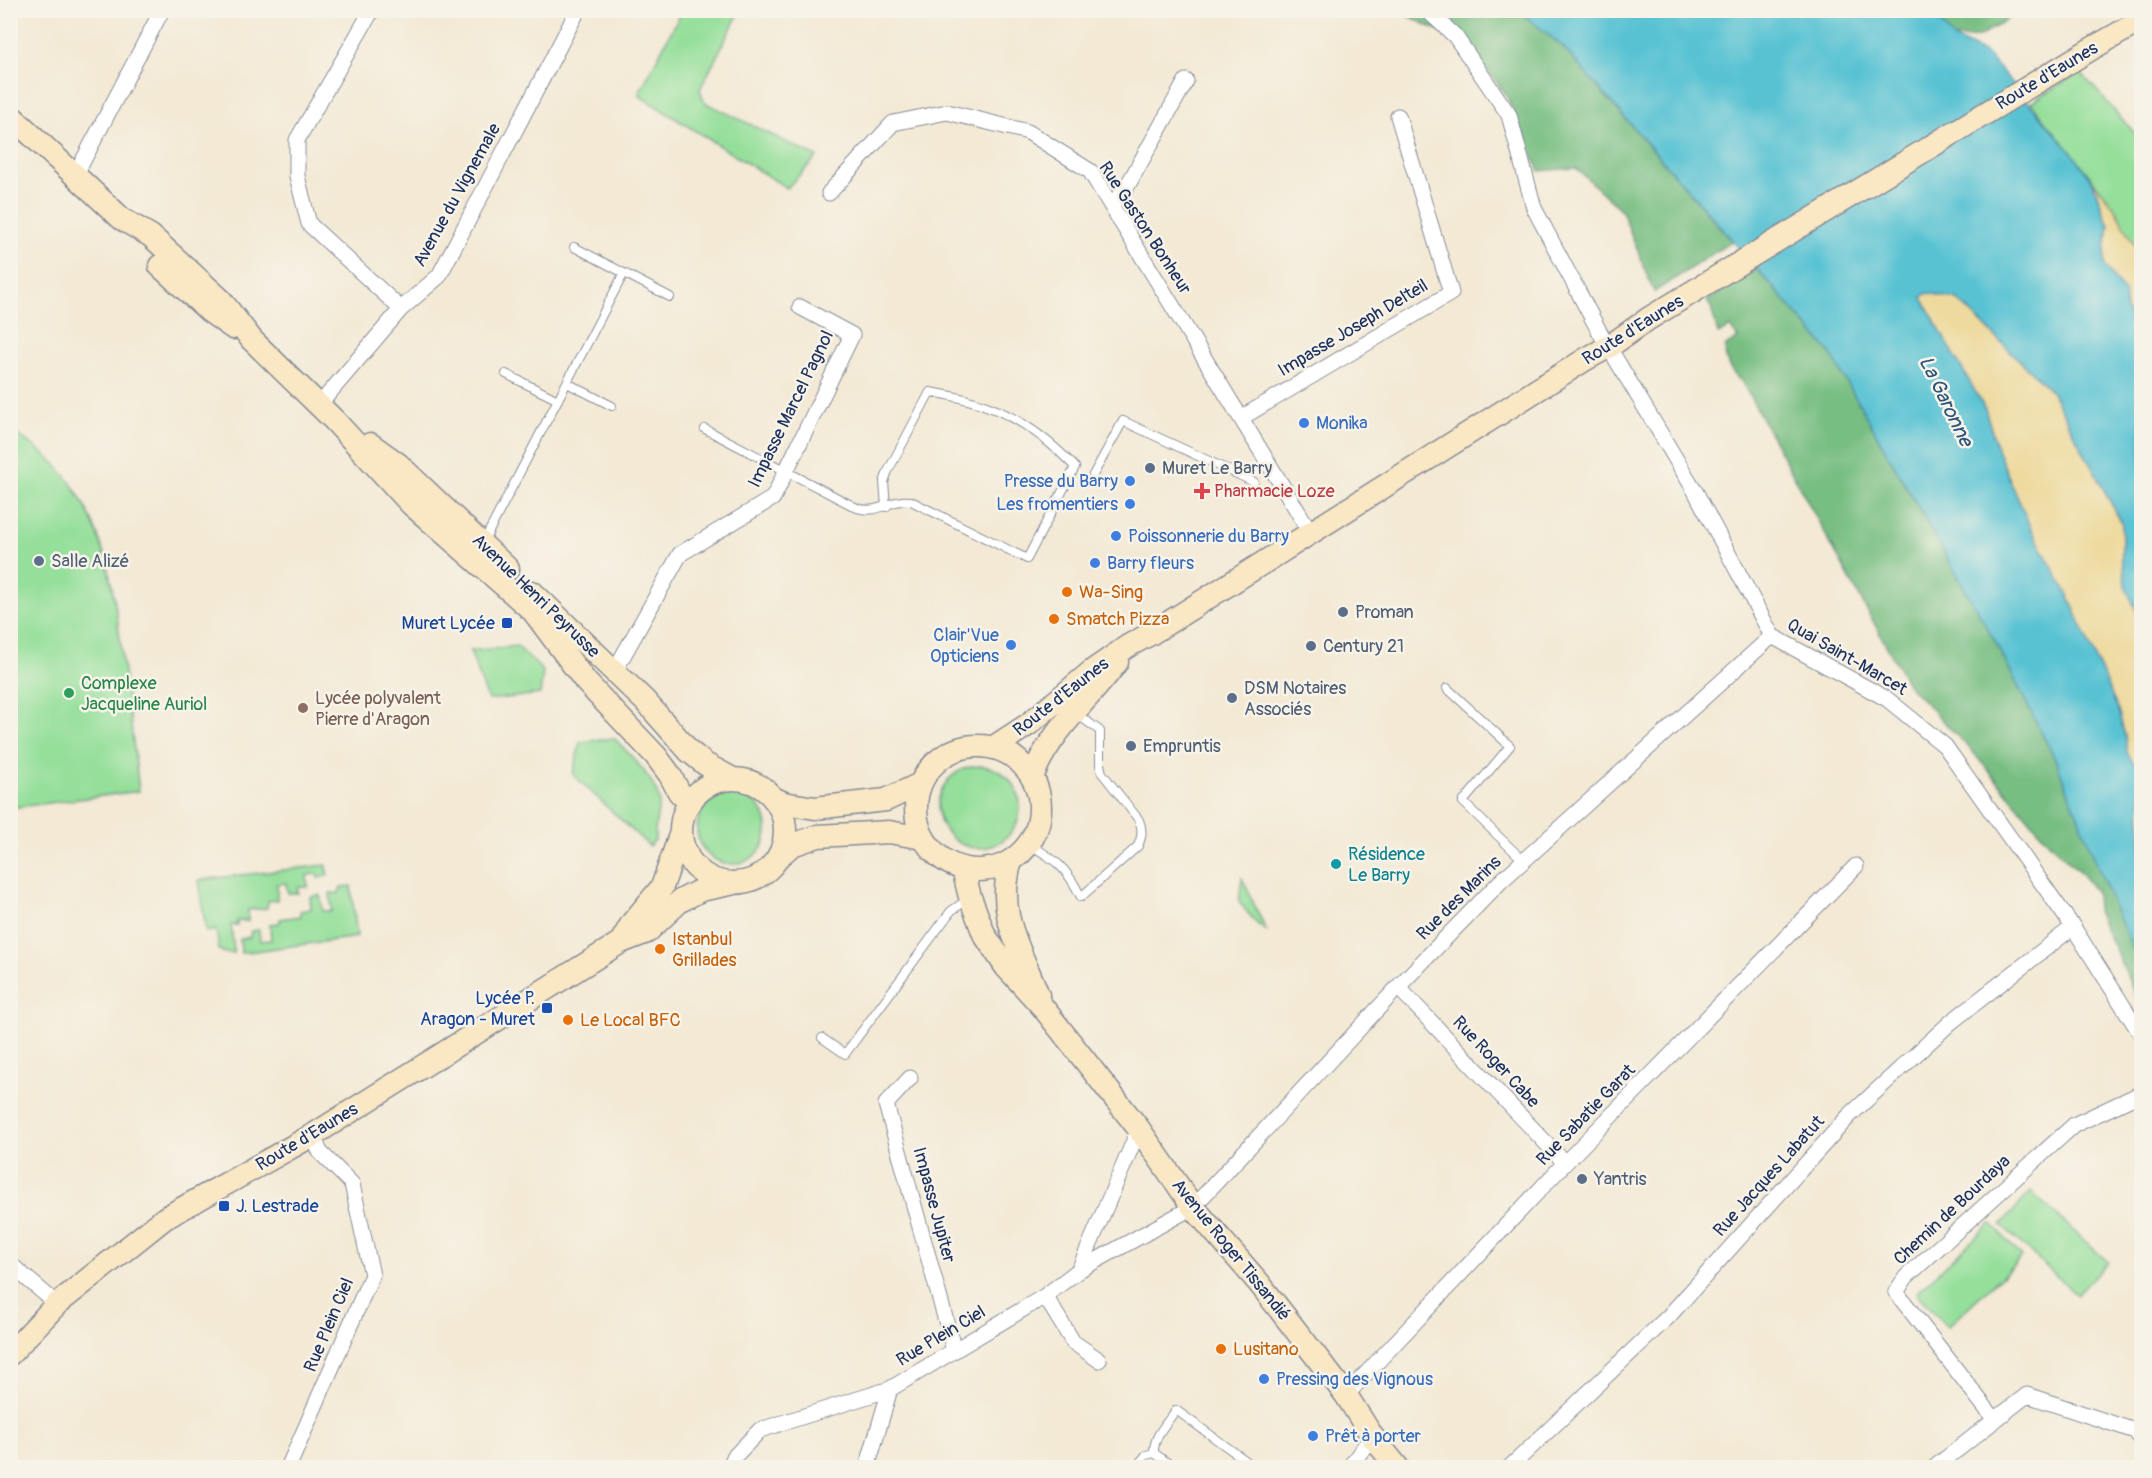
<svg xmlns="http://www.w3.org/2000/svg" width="2152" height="1478" viewBox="0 0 2152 1478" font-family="Pangolin,sans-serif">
	<rect width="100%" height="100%" fill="#f7f3e8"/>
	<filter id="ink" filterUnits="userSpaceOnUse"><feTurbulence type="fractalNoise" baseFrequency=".0167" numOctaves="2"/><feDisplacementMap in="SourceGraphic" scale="12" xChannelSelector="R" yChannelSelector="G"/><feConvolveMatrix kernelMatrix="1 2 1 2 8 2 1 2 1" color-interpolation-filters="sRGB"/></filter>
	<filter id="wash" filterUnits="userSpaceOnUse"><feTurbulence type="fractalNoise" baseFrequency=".008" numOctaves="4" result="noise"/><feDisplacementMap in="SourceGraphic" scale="24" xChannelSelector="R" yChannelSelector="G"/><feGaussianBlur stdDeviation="1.35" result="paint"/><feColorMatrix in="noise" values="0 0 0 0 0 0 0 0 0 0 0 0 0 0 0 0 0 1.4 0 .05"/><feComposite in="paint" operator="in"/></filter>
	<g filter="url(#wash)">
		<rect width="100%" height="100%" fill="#f3e9d4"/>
		<path fill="#94df9a" stroke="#58877c" stroke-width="1.5" d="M682 11H740L700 89 704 102 817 157 787 188 638 95Z
			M2080 72 2141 140 2137 145 2142 149 2141 257 2114 207 2031 102Z
			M11 430C26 440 41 450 54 463 106 517 115 594 123 664 129 706 134 749 139 791L11 808Z
			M517 646 543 671 540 694 488 700 470 651Z
			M614 738C626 750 661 785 659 803 658 815 654 827 655 840L649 846 573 775 580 742Z
			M938 807a41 41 0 1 1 82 0a41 41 0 1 1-82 0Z
			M697 829a35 35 0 1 1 70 0a35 35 0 1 1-70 0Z
			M326 865 328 876 318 878 317 874 307 875 308 887H298V893H288L286 883 277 884V900L268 901 267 908 248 910V921H237V925H231L234 953H225L219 950 216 930 206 932 199 880Z
			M1242 878 1266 930 1257 924 1239 902Z
			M351 886 357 937 241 953 240 939 250 937 251 931 259 930 260 941 271 940 270 924 280 923V919L301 916 300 911 311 909 310 897 320 895 323 911H332L330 893H340V888Z
			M2031 1192 2108 1262 2077 1295 2001 1225Z
			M1991 1223 2022 1257 1947 1327 1916 1293Z"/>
		<path fill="#77be82" stroke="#497670" stroke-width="1.5" d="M1399 11H1519L1562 46 1732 241 1654 292 1622 211 1576 168 1539 171 1505 93 1468 46Z
			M1915 11H2008V19L1979 37 1953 38 1935 16Z
			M1757 269 1829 351 1998 647 2057 763 2113 905 2141 966V1006L2097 911 2096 892 2080 872 2051 845 1972 751 1908 685 1742 382C1732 373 1723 360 1726 346L1738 338 1731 327 1718 334 1711 307 1707 301Z"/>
		<path fill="#eeda9e" stroke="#84847e" stroke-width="1.5" d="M2092 181 2114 207 2141 257V330L2126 311 2124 292 2105 267V248L2109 226Z
			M1930 293 1958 300 2051 391 2122 524V559L2127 590 2141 621V768L2132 761 2127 753 2126 740 2118 710 2069 597 2031 529 1998 452 1985 409 1922 298 1925 294Z"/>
		<path fill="#58c2d3" stroke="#3a7898" stroke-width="1.5" d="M1915 10 1935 15 1953 38 1987 54 2074 155 2092 181 2109 226 2105 248V267L2124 292 2126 311 2141 330V621L2127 590 2122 559V523L2051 391 1958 300 1930 293 1925 294 1922 298 1985 409 1998 452 2031 529 2069 597 2118 710 2126 740 2127 753 2132 761 2141 768V966L2113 905 2057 763 1998 647 1829 351 1562 46 1519 11Z"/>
	</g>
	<g filter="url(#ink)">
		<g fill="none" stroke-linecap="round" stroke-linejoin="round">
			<g stroke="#878c99" stroke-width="10">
				<path id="lane" d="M574 247 670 297
					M506 374 558 400
					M567 383 612 406
					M705 429 857 508C881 515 889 498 911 501L1027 559 1075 467C1032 422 991 401 930 392L888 471 884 482 886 507
					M1093 475 1123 421 1254 482
					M483 543 624 273
					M1447 688 1510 746 1463 802 1524 861
					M1029 844C1056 860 1067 868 1081 897L1138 846C1142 837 1143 830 1139 820L1102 773 1100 765V731L1077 714
					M822 1038 845 1054 951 911 967 900
					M1135 1468 1146 1455 1154 1453
					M1175 1468 1154 1453C1153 1436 1167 1423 1176 1410L1256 1468"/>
			</g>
			<g stroke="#878c99" stroke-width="17">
				<path id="street" d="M372 10 297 140V176L309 224 401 309
					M1427 10 1455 36 1509 115 1534 208 1599 331 1695 491 1772 636 1887 699 1945 746 2073 927 2142 1036
					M75 176 162 10
					M829 193 893 123 947 112 1028 132 1090 171 1311 533
					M1111 205 1125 190 1186 81
					M319 405 401 309 439 276 578 10
					M1241 418 1451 293 1398 116
					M614 672 680 554 773 498 852 335 800 307
					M1398 987 1565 1163
					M910 1078 886 1104 954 1350
					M10 1264 57 1304
					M1079 1270 1139 1129
					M1045 1296 1073 1342 1099 1360
					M1346 1395 1565 1163 1856 866
					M1995 1420 2027 1395 2135 1431 2142 1440
					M288 1468 372 1275 352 1184 320 1152 313 1135
					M730 1468 734 1457 760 1430 890 1389
					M867 1468 890 1389 1045 1296 1079 1270 1193 1207 1398 987 1500 882 1772 636
					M1349 1468 1372 1436
					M1509 1468 1668 1317 1849 1116 1951 1022 2073 927
					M1934 1468 1995 1420 1896 1292 1906 1277 2074 1125 2142 1093"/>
			</g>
			<g stroke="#878c99" stroke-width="25">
				<path id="secondary" d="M10 115 122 219 151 236 220 299 252 340 334 420 411 504 533 611 586 682 656 756 670 775 679 792 690 802
					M160 266 209 311 233 328
					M370 444 398 464 508 569
					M532 592 645 701 689 751 705 764 731 778
					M916 808a62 62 0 1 1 124 0a62 62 0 1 1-124 0Z
					M994 747 1029 724 1092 671 1128 646 1152 633 1586 359 1610 346 1648 319 2091 49 2142 20
					M1033 775C1051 730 1089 700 1117 662
					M681 831a52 52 0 1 1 104 0a52 52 0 1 1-104 0Z
					M773 798 784 803 815 808 886 800 920 784
					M779 856 792 845 818 836 889 832 923 838
					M1011 861C995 913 1020 948 1038 995
					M963 869 970 897 984 934 1006 967 1041 1005 1139 1129 1193 1207 1259 1283 1346 1395 1372 1436 1398 1468
					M621 942 632 923 662 887 681 832
					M10 1354 57 1304 165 1218 313 1135 621 942 647 932 680 901 701 890 735 883"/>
			</g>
			<use href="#lane" stroke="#fff" stroke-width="8"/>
			<use href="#street" stroke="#fff" stroke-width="15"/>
			<use href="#secondary" stroke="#fae7c3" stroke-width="22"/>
		</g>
	</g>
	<g fill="#3f7fe0" stroke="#f7f3e8" stroke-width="2">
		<circle cx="1304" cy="423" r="6"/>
		<circle cx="1130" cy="481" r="6"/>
		<circle cx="1130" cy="504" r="6"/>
		<circle cx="1116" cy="536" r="6"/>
		<circle cx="1095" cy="563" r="6"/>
		<circle cx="1011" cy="645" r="6"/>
		<circle cx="1264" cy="1379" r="6"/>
		<circle cx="1313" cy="1436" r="6"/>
	</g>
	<g fill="#5c6f8a" stroke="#f7f3e8" stroke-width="2">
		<circle cx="1150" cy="468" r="6"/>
		<circle cx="39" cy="561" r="6"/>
		<circle cx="1343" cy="612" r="6"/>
		<circle cx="1311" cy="646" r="6"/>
		<circle cx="1232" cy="698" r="6"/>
		<circle cx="1131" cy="746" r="6"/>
		<circle cx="1582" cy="1179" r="6"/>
	</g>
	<path fill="#e0444e" stroke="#f7f3e8" stroke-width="2" d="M1199 482h6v6h6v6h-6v6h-6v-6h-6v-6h6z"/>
	<g fill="#e8710a" stroke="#f7f3e8" stroke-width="2">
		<circle cx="1067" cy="592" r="6"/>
		<circle cx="1054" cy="619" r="6"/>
		<circle cx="660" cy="949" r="6"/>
		<circle cx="568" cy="1020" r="6"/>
		<circle cx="1221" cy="1349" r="6"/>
	</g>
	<g fill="#1a4fb4" stroke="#f7f3e8" stroke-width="2">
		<rect x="501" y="617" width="12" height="12" rx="3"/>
		<rect x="541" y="1002" width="12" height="12" rx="3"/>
		<rect x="218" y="1200" width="12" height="12" rx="3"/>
	</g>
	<circle fill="#2e9e5b" stroke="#f7f3e8" stroke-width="2" cx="69" cy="693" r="6"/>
	<circle fill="#8d6e63" stroke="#f7f3e8" stroke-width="2" cx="303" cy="708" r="6"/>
	<circle fill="#0f9aa8" stroke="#f7f3e8" stroke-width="2" cx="1336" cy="864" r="6"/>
	<g text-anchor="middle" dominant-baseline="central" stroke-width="5" stroke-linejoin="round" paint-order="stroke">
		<g font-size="18" fill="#1b2f5e" stroke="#f7f3e8">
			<text transform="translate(2047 76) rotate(-31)">Route d'Eaunes</text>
			<text transform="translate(457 195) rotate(-61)">Avenue du Vignemale</text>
			<text transform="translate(1145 228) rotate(57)">Rue Gaston Bonheur</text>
			<text transform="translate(1353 328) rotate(-31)">Impasse Joseph Delteil</text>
			<text transform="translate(1633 330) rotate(-32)">Route d'Eaunes</text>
			<text transform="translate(791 409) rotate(-64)">Impasse Marcel Pagnol</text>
			<text transform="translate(536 596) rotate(44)">Avenue Henri Peyrusse</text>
			<text transform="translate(1847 657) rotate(30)">Quai Saint-Marcet</text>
			<text transform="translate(1061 697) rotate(-38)">Route d'Eaunes</text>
			<text transform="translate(1459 898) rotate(-45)">Rue des Marins</text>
			<text transform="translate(1496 1062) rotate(47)">Rue Roger Cabe</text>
			<text transform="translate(1586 1115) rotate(-46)">Rue Sabatie Garat</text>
			<text transform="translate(307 1137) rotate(-31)">Route d'Eaunes</text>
			<text transform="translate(1769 1176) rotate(-48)">Rue Jacques Labatut</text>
			<text transform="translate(934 1205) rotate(75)">Impasse Jupiter</text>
			<text transform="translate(1952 1210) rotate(-43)">Chemin de Bourdaya</text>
			<text transform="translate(1231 1250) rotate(51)">Avenue Roger Tissandié</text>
			<text transform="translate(329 1325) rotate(-67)">Rue Plein Ciel</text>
			<text transform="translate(941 1336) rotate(-31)">Rue Plein Ciel</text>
		</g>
		<g font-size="18" fill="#366cbe" stroke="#f7f3e8" text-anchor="start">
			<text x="1316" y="423">Monika</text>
			<text x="1118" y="481" text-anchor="end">Presse du Barry</text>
			<text x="1118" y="504" text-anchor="end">Les fromentiers</text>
			<text x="1128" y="536">Poissonnerie du Barry</text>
			<text x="1107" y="563">Barry fleurs</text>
			<text x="999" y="635" text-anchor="end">Clair'Vue<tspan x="999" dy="21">Opticiens</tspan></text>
			<text x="1276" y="1379">Pressing des Vignous</text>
			<text x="1325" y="1436">Prêt à porter</text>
		</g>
		<g font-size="18" fill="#4e5e75" stroke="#f7f3e8" text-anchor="start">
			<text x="1162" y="468">Muret Le Barry</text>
			<text x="51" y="561">Salle Alizé</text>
			<text x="1355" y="612">Proman</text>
			<text x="1323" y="646">Century 21</text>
			<text x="1244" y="688">DSM Notaires<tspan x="1244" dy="21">Associés</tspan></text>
			<text x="1143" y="746">Empruntis</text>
			<text x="1594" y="1179">Yantris</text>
		</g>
		<g font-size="18" fill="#be3a42" stroke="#f7f3e8" text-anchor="start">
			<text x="1214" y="491">Pharmacie Loze</text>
		</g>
		<g font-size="18" fill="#c56008" stroke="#f7f3e8" text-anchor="start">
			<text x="1079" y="592">Wa-Sing</text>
			<text x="1066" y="619">Smatch Pizza</text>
			<text x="672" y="939">Istanbul<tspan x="672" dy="21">Grillades</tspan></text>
			<text x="580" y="1020">Le Local BFC</text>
			<text x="1233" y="1349">Lusitano</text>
		</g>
		<g font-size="18" fill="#164399" stroke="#f7f3e8" text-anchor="end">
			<text x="495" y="623">Muret Lycée</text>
			<text x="535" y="998">Lycée P.<tspan x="535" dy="21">Aragon - Muret</tspan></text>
			<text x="236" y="1206" text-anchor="start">J. Lestrade</text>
		</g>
		<g font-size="18" fill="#27864d" stroke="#f7f3e8" text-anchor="start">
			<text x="81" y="683">Complexe<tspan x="81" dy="21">Jacqueline Auriol</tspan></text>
		</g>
		<g font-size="18" fill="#785e54" stroke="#f7f3e8" text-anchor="start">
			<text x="315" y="698">Lycée polyvalent<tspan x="315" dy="21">Pierre d'Aragon</tspan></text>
		</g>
		<g font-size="18" fill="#0d838f" stroke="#f7f3e8" text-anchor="start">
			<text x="1348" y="854">Résidence<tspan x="1348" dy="21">Le Barry</tspan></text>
		</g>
		<g font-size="20" font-style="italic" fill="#2a547b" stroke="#f7f3e8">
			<text transform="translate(1946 401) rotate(64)">La Garonne</text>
		</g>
	</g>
	<rect width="2152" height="1478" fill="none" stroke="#f7f3e8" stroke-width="36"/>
</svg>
